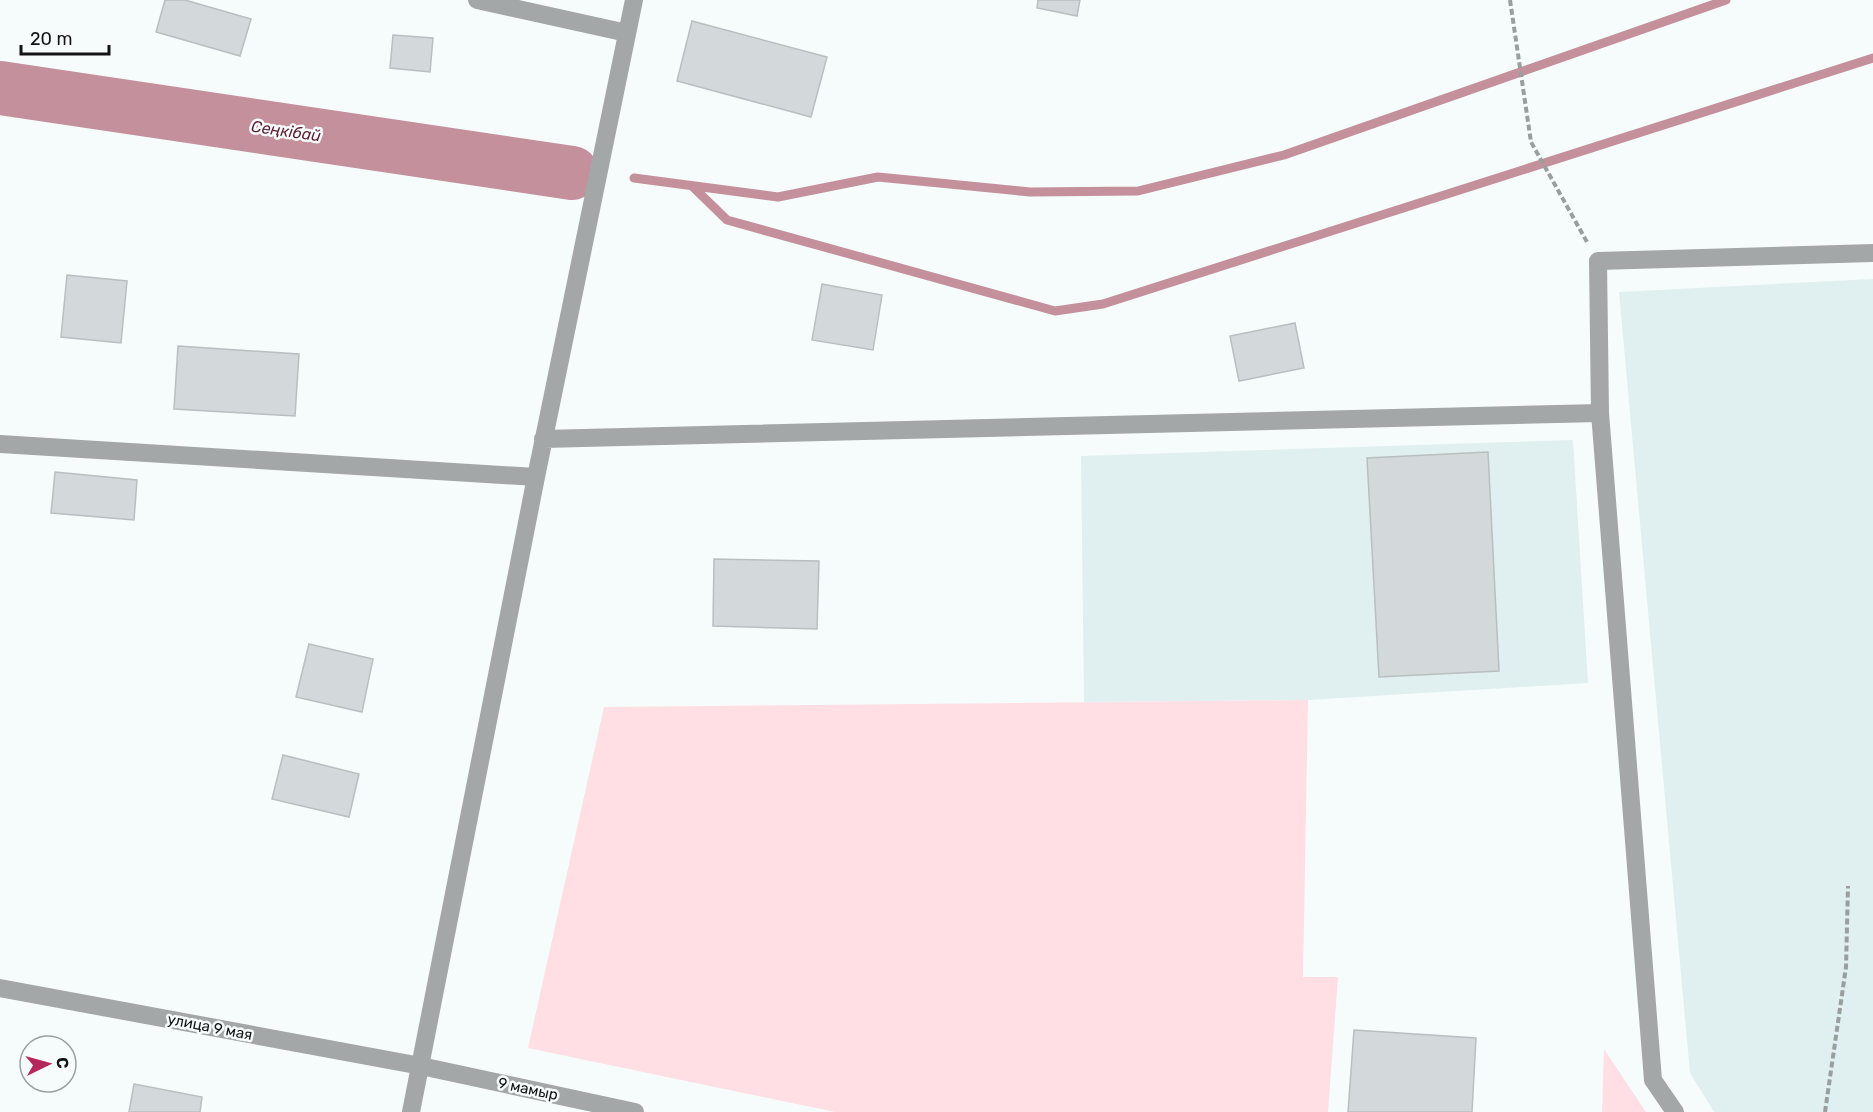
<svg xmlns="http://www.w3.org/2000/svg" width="1873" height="1112" viewBox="0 0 1873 1112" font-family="Rubik,sans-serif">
	<rect width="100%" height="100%" fill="#f6fcfc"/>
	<path fill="#e0eff0" d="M1873 279V1112H1714L1690 1073 1619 292Z
		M1573 440 1588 683 1308 700 1084 702 1081 456Z"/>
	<path fill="#ffdee4" d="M1308 700 1303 977H1338L1328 1112H835L528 1048 604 707Z
		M1604 1049 1646 1112H1602Z"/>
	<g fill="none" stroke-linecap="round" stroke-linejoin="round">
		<path stroke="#c4909b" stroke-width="9" d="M634 178 778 197 878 177 1030 192 1138 191 1284 155 1726 0
			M692 186 727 220 1055 311 1103 304 1873 58"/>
		<path stroke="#c4909b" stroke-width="54" d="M0 88 572 173"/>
	</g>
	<path fill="#d3d9da" stroke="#b9bfc0" stroke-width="1.5" d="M165 0H185L251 19 240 56 156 32Z
		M1038 0H1080L1077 16 1037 8Z
		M692 21 827 57 811 117 677 81Z
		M393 35 433 38 430 72 390 68Z
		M67 275 127 281 121 343 61 337Z
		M822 284 882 295 873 350 812 340Z
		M1295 323 1304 368 1239 381 1230 336Z
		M178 346 299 354 295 416 174 409Z
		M1488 452 1499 671 1379 677 1367 458Z
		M55 472 137 480 134 520 51 513Z
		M714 559 819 561 817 629 713 626Z
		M309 644 373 659 362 712 296 697Z
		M283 755 359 774 349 817 272 799Z
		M1354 1030 1476 1038 1472 1112H1348Z
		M134 1084 202 1097 200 1112H129Z"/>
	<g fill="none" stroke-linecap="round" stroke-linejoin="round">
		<path stroke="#999e9e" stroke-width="4" stroke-dasharray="6 3" stroke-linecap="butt" d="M1510 0 1531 142 1587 242
			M1825 1112 1846 967 1848 886"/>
		<path stroke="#a4a7a7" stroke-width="18" d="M477 0 627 33
			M543 439 1600 413
			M0 444 536 477
			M0 988 421 1066 635 1112
			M411 1112 536 477 634 0
			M1675 1112 1653 1080 1600 413 1598 261 1873 253"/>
	</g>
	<g text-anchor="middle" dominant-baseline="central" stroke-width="5" stroke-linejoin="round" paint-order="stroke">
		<g font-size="15" fill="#131515" stroke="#f6fcfc">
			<text transform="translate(210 1027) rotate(11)">улица 9 мая</text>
			<text transform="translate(528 1089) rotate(12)">9 мамыр</text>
		</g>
		<g font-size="16" font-style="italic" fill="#5e1e31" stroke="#f6fcfc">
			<text transform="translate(286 131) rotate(8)">Сеңкібай</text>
		</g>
	</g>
	<g transform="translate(48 1064) rotate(85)"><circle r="28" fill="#f6fcfc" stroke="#9ba0a0" stroke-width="1.5"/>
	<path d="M0-4.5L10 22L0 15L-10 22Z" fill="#b5275b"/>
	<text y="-9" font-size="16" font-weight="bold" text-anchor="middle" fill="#131515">С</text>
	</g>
	<path d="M21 45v9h88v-9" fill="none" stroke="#131515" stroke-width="3"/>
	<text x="30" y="45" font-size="18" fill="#131515" stroke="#f6fcfc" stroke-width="4.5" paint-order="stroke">20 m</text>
</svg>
